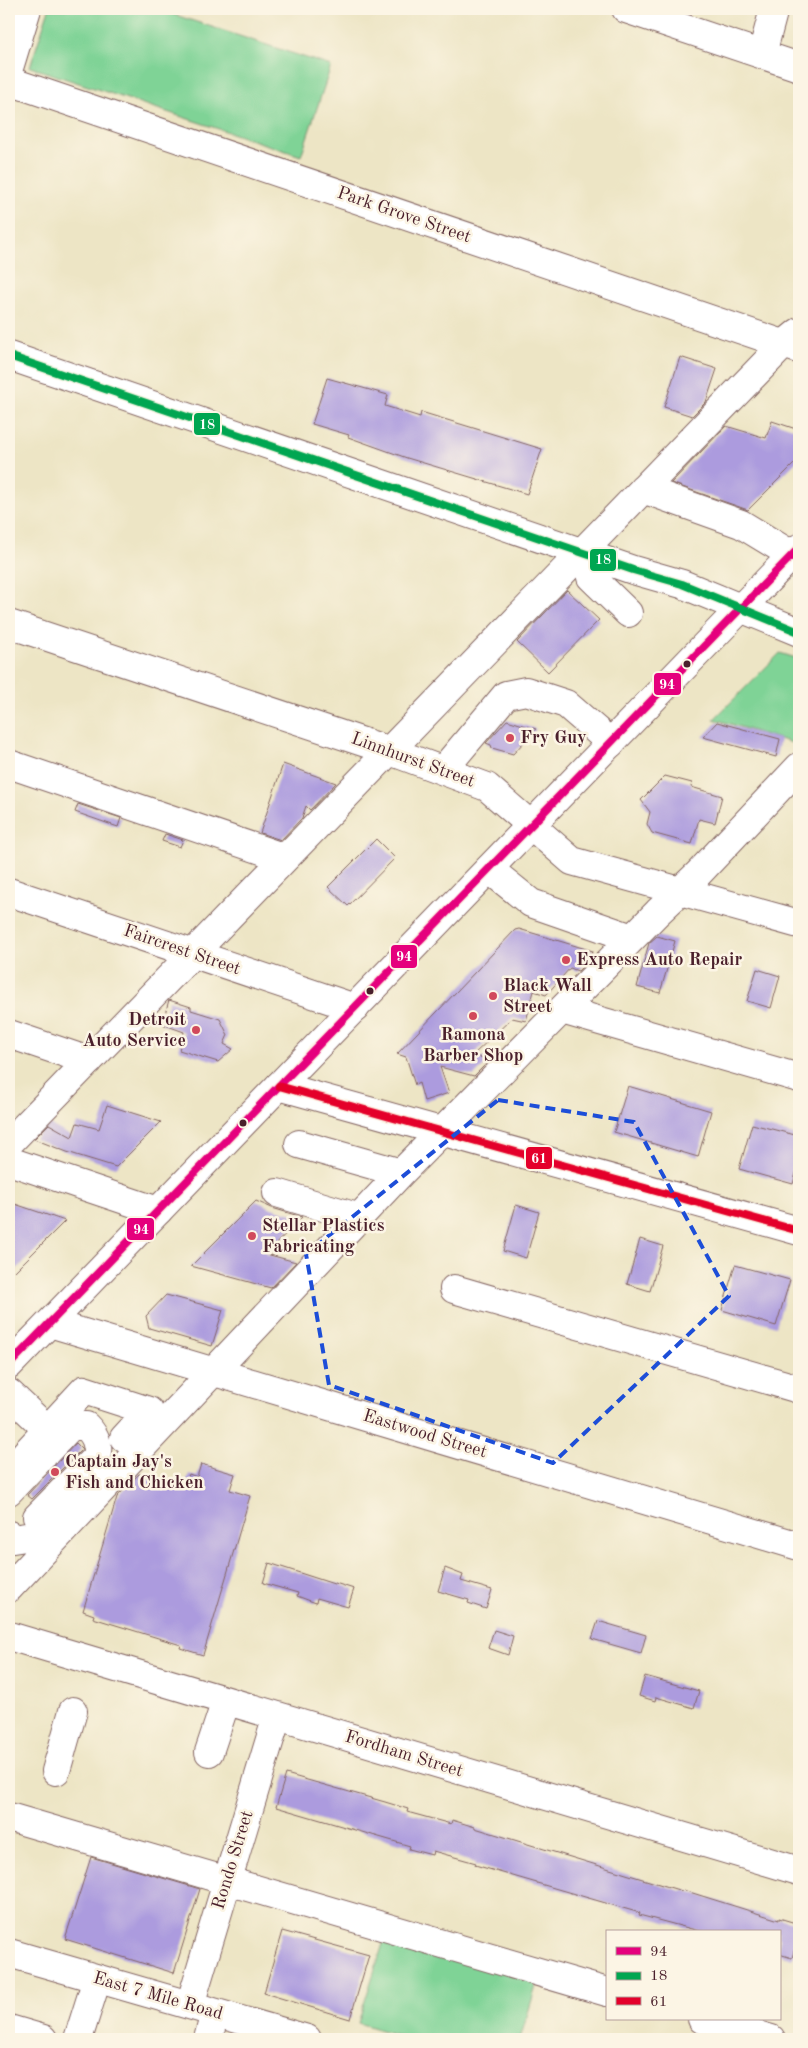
<svg xmlns="http://www.w3.org/2000/svg" width="808" height="2048" viewBox="0 0 808 2048" font-family="'Old Standard TT',serif">
	<rect width="100%" height="100%" fill="#fcf5e5"/>
	<filter id="ink" filterUnits="userSpaceOnUse"><feTurbulence type="fractalNoise" baseFrequency=".02" numOctaves="2"/><feDisplacementMap in="SourceGraphic" scale="10" xChannelSelector="R" yChannelSelector="G"/><feConvolveMatrix kernelMatrix="1 2 1 2 8 2 1 2 1" color-interpolation-filters="sRGB"/></filter>
	<filter id="wash" filterUnits="userSpaceOnUse"><feTurbulence type="fractalNoise" baseFrequency=".0096" numOctaves="4" result="noise"/><feDisplacementMap in="SourceGraphic" scale="20" xChannelSelector="R" yChannelSelector="G"/><feGaussianBlur stdDeviation="1.12" result="paint"/><feColorMatrix in="noise" values="0 0 0 0 0 0 0 0 0 0 0 0 0 0 0 0 0 1.4 0 .05"/><feComposite in="paint" operator="in"/></filter>
	<g filter="url(#wash)">
		<rect width="100%" height="100%" fill="#ede5c5"/>
		<path fill="#7fd396" stroke="#647960" d="M49 9H157L331 66 301 156 30 67Z
			M780 653 799 659V745L714 719Z
			M386 1934 538 1980 520 2039H411L358 2023Z"/>
		<g id="blocks">
			<path fill="#ac9bde" d="M680 357 717 369 706 402 692 416 664 407Z
				M327 378 388 395 385 406 420 417 421 412 542 449 527 494 407 458 348 437 349 435 312 424Z
				M772 421 799 430V459L748 510 671 483 726 426 766 438Z
				M567 590 599 620 548 672 517 642Z
				M507 720 536 729 513 754 492 748 491 745 486 743Z
				M717 722 780 739 776 757 703 737Z
				M283 764 336 783 310 810 306 806 302 818 281 840 260 833Z
				M665 776 692 783 691 787 722 796 715 823 699 819 692 844 652 833 647 824 650 812 641 800Z
				M78 804 121 818 118 827 75 812Z
				M165 834 183 840 180 847 162 841Z
				M376 839 395 858 348 906 328 887Z
				M519 929 593 951 591 958 578 971 570 968 546 995 534 991 526 1021 512 1018 473 1055 490 1060 474 1076 440 1067 449 1093 424 1101 419 1083 415 1085 406 1057 397 1054 515 930Z
				M657 936 675 941 660 993 637 987 649 943Z
				M757 969 780 976 771 1008 747 1001Z
				M169 1000 191 1007V1010L220 1019 228 1035 224 1044 233 1049 218 1062 179 1050 184 1032 162 1024Z
				M628 1086 711 1111 698 1157 614 1132Z
				M107 1105 161 1122 116 1167 67 1152 34 1139 49 1124 72 1137 77 1123 99 1129Z
				M752 1124 799 1136V1163L793 1184 739 1169Z
				M256 1201 272 1208 302 1217 266 1254 296 1262 271 1288 191 1266Z
				M9 1202 65 1221 9 1277Z
				M516 1205 539 1212 526 1258 503 1251Z
				M640 1239 663 1246 650 1291 627 1284Z
				M735 1265 790 1280 776 1326 722 1310Z
				M166 1295 223 1310 212 1346 149 1328 146 1316Z
				M76 1443 82 1449 32 1499 27 1495Z
				M201 1464 235 1474 230 1490 250 1496 203 1655 180 1648 181 1645 93 1618 94 1615 83 1611 117 1497 139 1474 185 1487 189 1474 197 1477Z
				M269 1563 334 1584 335 1583 354 1589 348 1607 317 1598 316 1603 297 1596 298 1593 263 1583Z
				M445 1568 463 1575 461 1581 492 1590 486 1609 468 1603 469 1600 438 1591Z
				M598 1621 646 1635 641 1653 592 1639Z
				M494 1630 513 1636 508 1655 488 1648Z
				M645 1676 699 1691 694 1708 656 1697 655 1701 639 1696Z
				M286 1774 385 1802 408 1809 407 1812 451 1824 452 1820 475 1827V1828L682 1891 683 1890 779 1920V1918L799 1924V1935L792 1958 779 1954V1932H703L639 1915 640 1913 475 1865 476 1863 433 1851 432 1855 409 1849 410 1846 276 1807Z
				M91 1857 200 1889 174 1973 65 1939Z
				M282 1931 369 1955 350 2019 264 1993Z"/>
		</g>
	</g>
	<g filter="url(#ink)">
		<use href="#blocks" fill-opacity="0" stroke="#836461" stroke-width="1"/>
		<g fill="none" stroke-linecap="round" stroke-linejoin="round">
			<g stroke="#836461" stroke-width="30">
				<path id="minor" d="M626 9 799 67
					M762 54 774 9
					M9 68 27 9
					M9 81 798 349
					M9 356 633 570 682 584 799 632
					M643 489 741 524 792 555
					M591 577 628 613
					M9 624 390 751 487 787 572 861 799 924
					M9 764 285 858
					M443 770 506 695 526 691 566 704 611 743
					M489 869 531 903 632 938
					M9 892 355 1008
					M562 1010 799 1078
					M9 1034 89 1061
					M279 1086 799 1231
					M9 1143 783 345 799 332
					M299 1144 401 1173
					M9 1161 158 1211
					M277 1193 360 1218
					M454 1289 799 1389
					M50 1323 799 1546
					M9 1393 48 1430
					M9 1471 84 1390 149 1411 124 1438
					M9 1491 71 1426H86C95 1435 100 1444 96 1457L37 1517
					M9 1535 13 1539 32 1536 57 1510
					M9 1588 401 1173 658 912 697 875 799 767
					M9 1636 799 1871
					M209 1752 226 1701
					M56 1771 73 1711
					M9 1817 607 1992
					M9 1953 307 2039
					M190 2005 277 1716
					M702 2019 771 2039
					M9 2029 43 2039
					M78 2039 97 1979
					M208 2039 215 2013"/>
			</g>
			<g stroke="#836461" stroke-width="30">
				<path id="major" d="M9 1365 799 548"/>
			</g>
			<use href="#minor" stroke="#fff" stroke-width="28"/>
			<use href="#major" stroke="#fff" stroke-width="28"/>
			<g stroke="#fcf5e5" stroke-width="11">
				<path id="bus-1" d="M9 1365 799 548"/>
			</g>
			<g stroke="#fcf5e5" stroke-width="11">
				<path id="bus-2" d="M9 356 633 570 682 584 799 632"/>
			</g>
			<g stroke="#fcf5e5" stroke-width="11">
				<path id="bus-3" d="M279 1086 799 1231"/>
			</g>
			<use href="#bus-1" stroke="#e5007d" stroke-width="8"/>
			<use href="#bus-2" stroke="#00a651" stroke-width="8"/>
			<use href="#bus-3" stroke="#e4002b" stroke-width="8"/>
		</g>
	</g>
	<path fill="none" stroke="#1d4ed8" stroke-width="4" stroke-dasharray="10 6" stroke-linejoin="round" d="M498 1100 634 1122 729 1296 553 1463 329 1385 306 1254Z"/>
	<g fill="#4a1f2b" stroke="#fcf5e5" stroke-width="2">
		<circle cx="687" cy="664" r="4.5"/>
		<circle cx="370" cy="991" r="4.5"/>
		<circle cx="243" cy="1123" r="4.5"/>
	</g>
	<g fill="#d1495b" stroke="#fcf5e5" stroke-width="2">
		<circle cx="510" cy="738" r="5"/>
		<circle cx="566" cy="960" r="5"/>
		<circle cx="493" cy="996" r="5"/>
		<circle cx="473" cy="1016" r="5"/>
		<circle cx="196" cy="1030" r="5"/>
		<circle cx="252" cy="1236" r="5"/>
		<circle cx="55" cy="1472" r="5"/>
	</g>
	<g text-anchor="middle" dominant-baseline="central" stroke-width="5" stroke-linejoin="round" paint-order="stroke">
		<g font-size="18" fill="#4a1f2b" stroke="#fcf5e5">
			<text transform="translate(404 215) rotate(19)">Park Grove Street</text>
			<text transform="translate(413 760) rotate(20)">Linnhurst Street</text>
			<text transform="translate(182 950) rotate(19)">Faircrest Street</text>
			<text transform="translate(425 1434) rotate(17)">Eastwood Street</text>
			<text transform="translate(404 1754) rotate(17)">Fordham Street</text>
			<text transform="translate(233 1860) rotate(-73)">Rondo Street</text>
			<text transform="translate(158 1996) rotate(16)">East 7 Mile Road</text>
		</g>
		<g font-size="18" font-weight="bold" fill="#4a1f2b" stroke="#fcf5e5" text-anchor="start">
			<text x="520" y="738">Fry Guy</text>
			<text x="576" y="960">Express Auto Repair</text>
			<text x="503" y="986">Black Wall<tspan x="503" dy="21">Street</tspan></text>
			<text x="186" y="1020" text-anchor="end">Detroit<tspan x="186" dy="21">Auto Service</tspan></text>
			<text x="473" y="1035" text-anchor="middle">Ramona<tspan x="473" dy="21">Barber Shop</tspan></text>
			<text x="262" y="1226">Stellar Plastics<tspan x="262" dy="21">Fabricating</tspan></text>
			<text x="65" y="1462">Captain Jay's<tspan x="65" dy="21">Fish and Chicken</tspan></text>
		</g>
	</g>
	<g stroke="#fcf5e5" stroke-width="2">
		<rect x="193" y="412" width="28" height="24" rx="5" fill="#00a651"/>
		<rect x="589" y="548" width="28" height="24" rx="5" fill="#00a651"/>
		<rect x="653" y="672" width="29" height="24" rx="5" fill="#e5007d"/>
		<rect x="390" y="944" width="28" height="25" rx="5" fill="#e5007d"/>
		<rect x="525" y="1146" width="28" height="24" rx="5" fill="#e4002b"/>
		<rect x="126" y="1217" width="29" height="24" rx="5" fill="#e5007d"/>
	</g>
	<g font-size="14" text-anchor="middle" font-weight="bold" fill="#fff">
		<text x="207" y="429">18</text>
		<text x="603" y="564">18</text>
		<text x="667" y="689">94</text>
		<text x="404" y="961">94</text>
		<text x="539" y="1163">61</text>
		<text x="141" y="1234">94</text>
	</g>
	<rect width="808" height="2048" fill="none" stroke="#fcf5e5" stroke-width="30"/>
	<rect x="606" y="1930" width="175" height="90" fill="#fcf5e5" stroke="#b59f9b"/>
	<rect x="616" y="1947" width="25" height="8" fill="#e5007d" stroke="#b59f9b"/>
	<text x="650" y="1956" font-size="15" fill="#4a1f2b">94</text>
	<rect x="616" y="1972" width="25" height="8" fill="#00a651" stroke="#b59f9b"/>
	<text x="650" y="1980" font-size="15" fill="#4a1f2b">18</text>
	<rect x="616" y="1997" width="25" height="8" fill="#e4002b" stroke="#b59f9b"/>
	<text x="650" y="2006" font-size="15" fill="#4a1f2b">61</text>
</svg>
